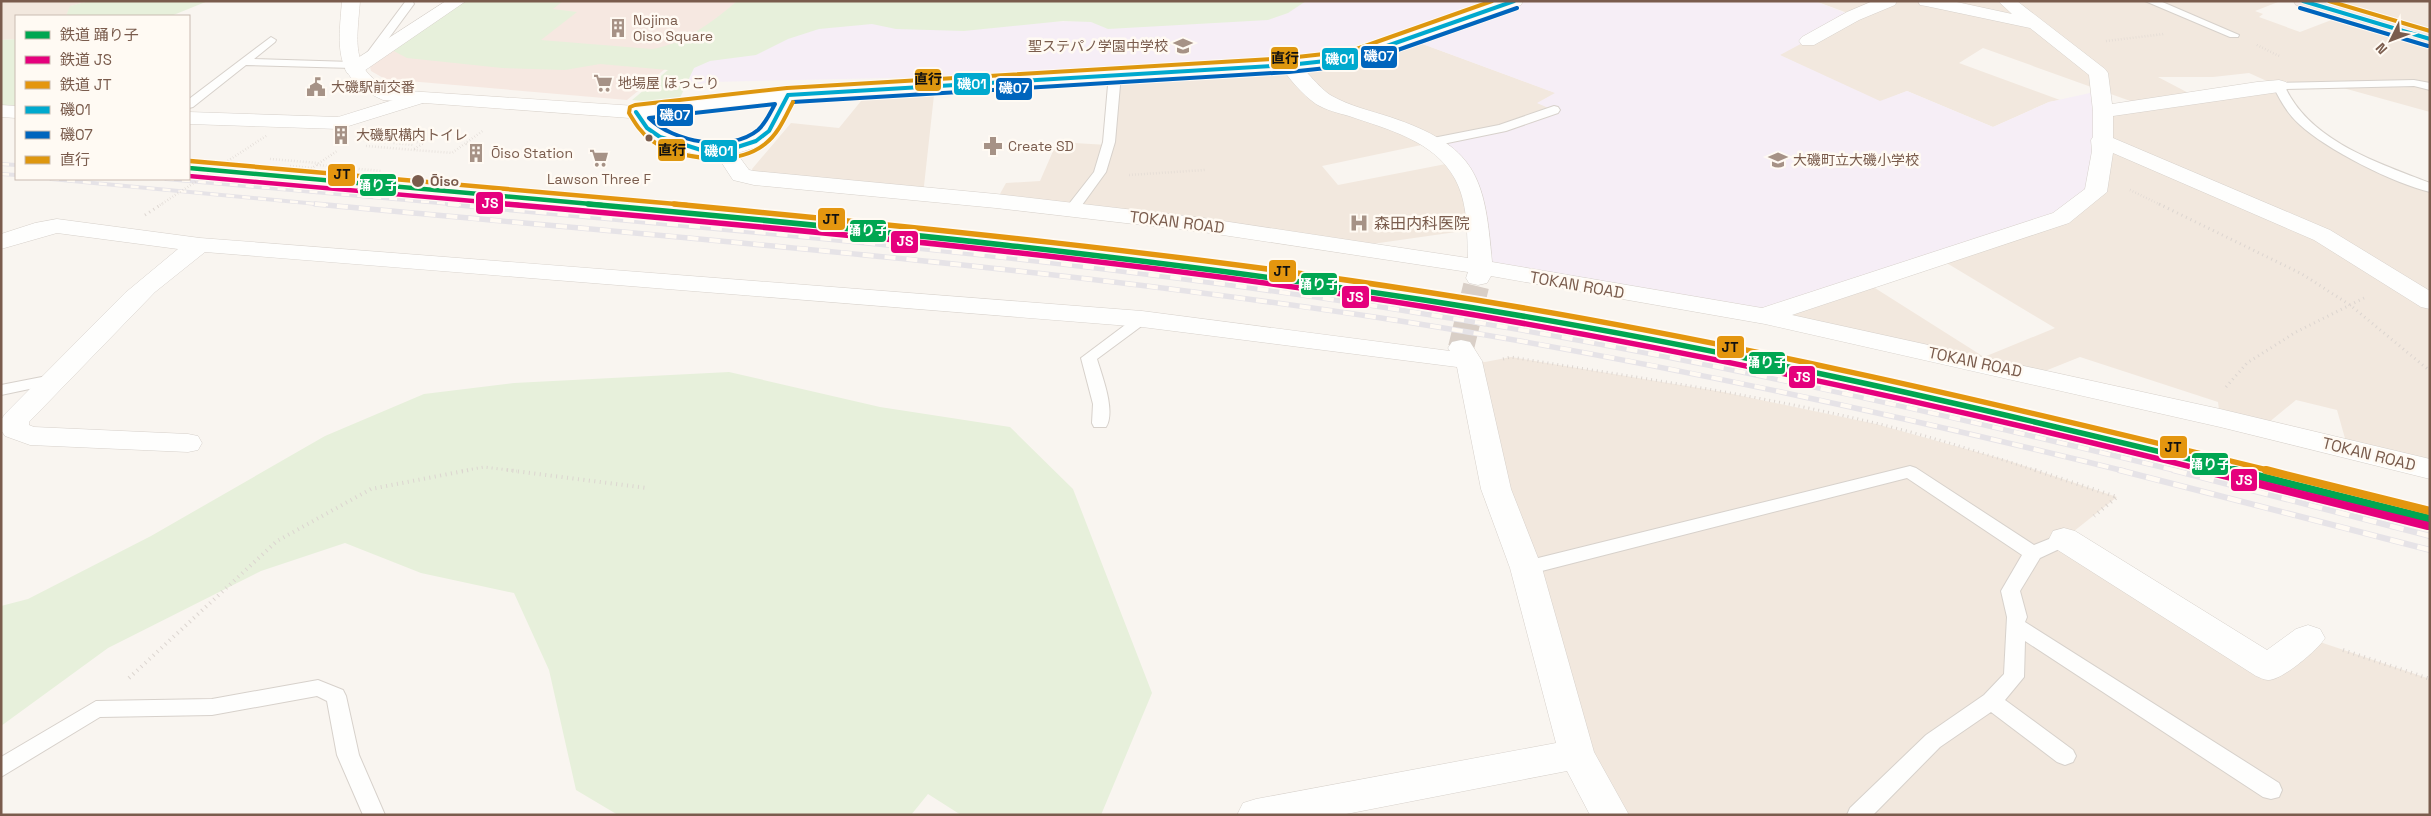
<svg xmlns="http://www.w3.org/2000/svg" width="2431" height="816" viewBox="0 0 2431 816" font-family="'Space Grotesk','Noto Sans JP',sans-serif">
	<rect width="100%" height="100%" fill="#f9f5f0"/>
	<path fill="#f2e8de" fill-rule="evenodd" d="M1 1H89L71 6 66 16H16V39L1 40Z
		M1815 1H2276L2278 2 2255 11 2263 14 2259 17 2300 32 2334 19 2430 48V112L2336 86H2280L2283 99 2345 151 2430 188V469L2348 449 2337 410 2296 400 2262 428 2220 418 2218 402 2080 357 2035 375 1765 316 1867 283 1984 357 2055 328 1940 259 2103 111 2147 107 1983 48 1959 63 2060 100 2049 102 1993 127 1907 91 1880 102 1779 55 1853 15ZM2249 73 2278 86 2198 98 2158 77H2213Z
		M2333 1H2430V30Z
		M1409 39 1556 93 1538 103 1554 110 1502 128 1322 166 1338 185 1456 162 1477 229 1351 247 996 201 1006 183 1040 181 1057 142 1108 145 1115 74 1313 63Z
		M935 86 923 195 754 178 752 169 791 123 839 128 870 90Z
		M1511 357 1723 392 1876 424 2006 460 2117 497 2064 539 2268 667 2308 638 2430 679V815H1610L1469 361 1485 362Z"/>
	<path fill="#f6e8e1" d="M458 1H737L665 69 627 100 385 79 371 71 368 59Z"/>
	<path fill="#f6eef6" d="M1281 1H1486L1348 48 1319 53 934 77 711 82 677 87 694 54 816 18 973 24 1257 16Z
		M1515 1H1815L1853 16 1780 55 1880 101 1907 91 1993 127 2049 102 2099 91 2098 174 2061 218 1765 316 1481 267 1474 200 1433 142 1502 128 1553 110 1537 103 1555 93 1409 39Z"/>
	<path fill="#e7f0db" d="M89 1H208L171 16H66L70 6Z
		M458 1H563L553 9 577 12 541 40 652 49C682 45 714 21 737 1H1306L1288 13 1268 20 1108 29 1091 22 1063 21 964 31 896 29 872 24 819 29 788 39 756 55 710 61 694 68 679 100 653 102 632 100 668 70 600 64 565 70 502 68 407 58 388 48Z
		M16 39V107L1 106V40Z
		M729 372 880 407 1010 427 1073 489 1152 693 1101 815H961L928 794 911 815H618L576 790 549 670 514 593 421 573 345 543 261 571 108 648 1 726V606L28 599 151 536 325 436 424 394 514 383Z"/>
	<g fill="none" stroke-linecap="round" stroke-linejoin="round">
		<path stroke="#d9cfc7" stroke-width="26" stroke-dasharray="26 12" stroke-linecap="butt" d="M1461 348 1478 278"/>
		<g stroke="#d7d1cb" stroke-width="2">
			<path id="lane" d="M2145 1H2160L2239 35 2238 37H2230Z
				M405 2H413L414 4 372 61H364V57Z
				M271 37 276 40 275 42 254 59 352 62 358 65 352 68 246 65 193 107 189 108V99Z
				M1115 71 1121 74 1115 142 1106 172 1077 212H1067L1065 209 1094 172 1103 142 1109 74Z
				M2414 80 2430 83V90L2414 86 2286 89C2312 142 2379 163 2430 183V192C2393 183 2327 150 2299 124 2287 113 2280 100 2273 86L2279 83Z
				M1554 106 1558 107 1560 110 1558 113 1506 131 1433 146 1427 142 1433 138 1499 125Z
				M1142 315 1147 316 1149 319 1147 322 1097 359C1102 376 1116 411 1106 427H1094L1092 423 1093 404 1081 358 1137 316Z
				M52 375 58 377 60 380 58 383 1 395V385Z
				M1910 466 1916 468 2034 545 2064 533 2070 534 2073 539 2070 544 2040 558 2020 591 2027 617 2025 622 2279 783 2282 790 2279 797 2271 799 2263 797 2025 641 2024 677 2005 700 2073 750 2076 756 2073 762 2065 765 2057 762 1991 712 1940 747 1873 815H1847L1850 808 1926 735 1984 695 2004 674 2007 617 2001 591 2022 555 1907 478 1526 575 1519 573 1517 568 1519 563 1526 561Z
				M318 680 343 690 346 696 359 755 385 815H363L337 755 327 701 317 696 212 715 100 717 1 777V757L96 701 212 699Z"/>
		</g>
		<g stroke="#d7d1cb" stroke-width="1">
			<path id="street" d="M446 1H466L361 73H347L345 69 347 65Z
				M1873 1H1897L1895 5 1859 20 1814 45H1802L1799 41 1802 37 1847 12Z
				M1918 1H1952L2012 14 1998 1H2017L2105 69 2108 73 2112 104 2257 82 2279 80 2286 82 2289 86 2286 90 2279 92 2113 116V138L2330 230 2430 291V309L2421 307 2314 240 2113 153 2107 192 2069 223 1792 315 2220 409 2430 459V479L2220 427 1765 324 1491 276 1487 283 1478 285 1469 283 1466 278 1468 272 1203 232 996 208 754 185 733 180 714 151 718 147 725 145 732 147 749 170 754 171 996 194 1203 218 1468 258C1467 232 1468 203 1455 179 1435 141 1387 129 1349 116 1338 113 1326 110 1316 104 1302 94 1289 79 1280 65L1282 61C1286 60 1289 59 1293 60 1301 63 1319 89 1332 96 1350 106 1371 111 1390 117 1476 146 1485 176 1492 262L1762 308 2053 213 2085 189 2092 151 2091 140 2093 137V111L2089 75 2030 28 1926 6 1920 5Z
				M419 92 426 94 429 98 426 102 339 129 189 124V112L338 117Z
				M1 105 16 106V118L1 117Z
				M57 219 200 238 1142 311 1450 351 1448 348 1452 342 1461 340 1470 342 1482 361 1511 489 1542 568 1594 752 1629 815H1590L1567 771 1341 815H1237L1243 803 1256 799 1556 743 1510 568 1481 489 1457 367 1142 327 205 252 155 292 29 422V425L34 427 188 434 198 436 202 443 198 450 188 452 30 445 5 436 1 430V420L5 414 125 293 178 249 57 233 1 249V234L35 223Z
				M2064 528 2075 531 2267 650 2296 629 2308 625 2320 629 2325 638C2318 650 2281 681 2268 680 2264 680 2259 677 2256 676L2053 547 2049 539 2053 531Z"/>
		</g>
		<g stroke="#d9d2cb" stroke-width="1">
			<path id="secondary" d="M342 1H360C357 42 349 72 393 90L636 106 788 89 1289 59 1350 53 1498 1H1523L1521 5 1360 62 1289 71 795 100 776 135 763 145 725 157 701 156 653 141 640 132 630 118 383 100C333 78 338 49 342 1ZM774 102C767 115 762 129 749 136 721 152 668 143 649 117Z"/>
		</g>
		<g stroke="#dad1cc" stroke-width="1">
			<path id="highway" d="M2294 1H2321L2430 33V44L2296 5Z"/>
		</g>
		<path stroke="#dcd5d0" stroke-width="2.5" stroke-dasharray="0.5 2.5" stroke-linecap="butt" d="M2106 41 2164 34
			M2257 45 2281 57
			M387 139 424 143 414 149
			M466 144 482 146
			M366 146 452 153 484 130
			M270 159 318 163
			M317 165 381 171
			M290 166 312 168 337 151
			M1129 175 1205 170
			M2130 190 2161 205"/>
		<path stroke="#dcd5d0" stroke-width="3" stroke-dasharray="1 4" stroke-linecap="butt" d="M2159 204 2302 274 2350 305 2430 371
			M1503 359 1511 357C1633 377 1755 394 1875 423 1930 436 1985 454 2038 471
			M2226 387 2247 363 2296 332 2364 298
			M462 471 484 467 517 471"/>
		<path stroke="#dcd5d0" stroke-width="4" stroke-dasharray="1 4.5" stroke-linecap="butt" d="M507 470 647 488
			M2035 470 2117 497 2094 516
			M2343 650 2430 679
			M129 678 277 541 371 489 469 470"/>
		<use href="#lane" fill="#fefefd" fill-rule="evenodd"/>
		<use href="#street" fill="#fefefd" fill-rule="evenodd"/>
		<use href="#secondary" fill="#fefefd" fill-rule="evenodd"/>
		<use href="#highway" fill="#f2eae7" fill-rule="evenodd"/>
		<g stroke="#e6e3e7" stroke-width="4">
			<path id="rail-far2" d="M1 164 16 165
				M1 174 16 175
				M51 179 328 205
				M166 179 462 205"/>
		</g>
		<g stroke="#e6e3e7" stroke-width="5.5">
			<path id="rail-far1" d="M315 204C681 238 1049 266 1413 323 1652 361 1889 413 2124 471
				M448 204C772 233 1098 261 1419 313 1675 353 1927 410 2178 471"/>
		</g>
		<g stroke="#e6e3e7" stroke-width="6">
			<path id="rail" d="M2119 470 2430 550
				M2173 470 2430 536"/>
		</g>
		<use href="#rail-far2" stroke="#fffaf3" stroke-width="2.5" stroke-dasharray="8" stroke-linecap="butt"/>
		<use href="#rail-far1" stroke="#fffaf3" stroke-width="4" stroke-dasharray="11" stroke-linecap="butt"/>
		<use href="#rail" stroke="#fffaf3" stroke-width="4.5" stroke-dasharray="14" stroke-linecap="butt"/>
		<path stroke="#dcd5d0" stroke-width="2.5" stroke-dasharray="0.5 2.5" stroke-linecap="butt" d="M355 139 413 145
			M160 205 266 136"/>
		<path stroke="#dcd5d0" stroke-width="3" stroke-dasharray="1 4" stroke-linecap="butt" d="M145 215 162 204"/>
		<g stroke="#fffaf3" stroke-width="6">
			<path id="bus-1" d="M2303 1 2430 39
				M788 95 1289 65 1353 58 1514 1
				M636 112 647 128 660 137 701 150 725 151 756 141 769 131 788 95"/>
		</g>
		<g stroke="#fffaf3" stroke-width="6">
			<path id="bus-2" d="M2300 8 2428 46
				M793 102 1289 72 1355 65 1517 8
				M775 104C770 113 766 123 758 130 730 153 673 142 649 118Z"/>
		</g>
		<g stroke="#fffaf3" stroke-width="6">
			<path id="bus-3" d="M2329 1 2430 31
				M787 88 635 105 630 107 629 113C635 123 641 133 651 140 680 160 736 167 765 144 779 133 785 117 793 102
				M787 88 1288 58 1351 51 1492 1"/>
		</g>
		<use href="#bus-1" stroke="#00a9ce" stroke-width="4"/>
		<use href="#bus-2" stroke="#0065bd" stroke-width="4"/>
		<use href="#bus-3" stroke="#de970f" stroke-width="4"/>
		<g stroke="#fffaf3" stroke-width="7">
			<path id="rail-1-far2" d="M189 168 602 205"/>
		</g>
		<g stroke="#fffaf3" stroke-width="9">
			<path id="rail-1-far1" d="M588 204C867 229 1146 257 1424 300 1698 342 1970 405 2239 471"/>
		</g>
		<g stroke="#fffaf3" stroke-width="11">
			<path id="rail-1" d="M2234 470 2430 519"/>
		</g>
		<g stroke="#fffaf3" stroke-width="7">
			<path id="rail-2-far2" d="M189 176 519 205"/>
		</g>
		<g stroke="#fffaf3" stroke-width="9">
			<path id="rail-2-far1" d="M505 204C813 231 1122 258 1427 307 1690 350 1950 407 2208 471"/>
		</g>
		<g stroke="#fffaf3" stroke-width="11">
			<path id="rail-2" d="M2203 470 2428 526"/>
		</g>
		<g stroke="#fffaf3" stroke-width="7">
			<path id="rail-3-far2" d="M190 161 687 205"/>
		</g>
		<g stroke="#fffaf3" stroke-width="9">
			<path id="rail-3-far1" d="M674 204C925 228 1177 253 1426 292 1711 336 1992 402 2271 471"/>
		</g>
		<g stroke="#fffaf3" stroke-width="11">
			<path id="rail-3" d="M2266 470 2430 511"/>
		</g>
		<use href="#rail-1-far2" stroke="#00a651" stroke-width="4.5"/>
		<use href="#rail-1-far1" stroke="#00a651" stroke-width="5.5"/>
		<use href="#rail-1" stroke="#00a651" stroke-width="8"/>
		<use href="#rail-2-far2" stroke="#e5007d" stroke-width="4.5"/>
		<use href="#rail-2-far1" stroke="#e5007d" stroke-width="5.5"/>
		<use href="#rail-2" stroke="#e5007d" stroke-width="8"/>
		<use href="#rail-3-far2" stroke="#e4960f" stroke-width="4.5"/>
		<use href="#rail-3-far1" stroke="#e4960f" stroke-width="5.5"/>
		<use href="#rail-3" stroke="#e4960f" stroke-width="8"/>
	</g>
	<defs>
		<g id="building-bare" transform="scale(1.5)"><path d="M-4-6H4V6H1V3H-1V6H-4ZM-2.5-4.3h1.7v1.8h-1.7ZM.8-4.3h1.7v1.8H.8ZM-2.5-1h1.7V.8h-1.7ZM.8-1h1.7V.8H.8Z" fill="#a69286" stroke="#fffaf3" stroke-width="2.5" paint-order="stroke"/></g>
		<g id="school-bare" transform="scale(1.5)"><path d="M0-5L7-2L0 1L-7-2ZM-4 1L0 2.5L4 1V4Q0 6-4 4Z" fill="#a69286" stroke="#fffaf3" stroke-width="2.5" paint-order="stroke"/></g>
		<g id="supermarket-bare" transform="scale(1.5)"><path d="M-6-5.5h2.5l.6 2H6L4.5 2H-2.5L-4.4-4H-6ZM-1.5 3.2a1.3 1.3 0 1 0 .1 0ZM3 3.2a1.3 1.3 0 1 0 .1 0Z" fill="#a69286" stroke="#fffaf3" stroke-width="2.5" paint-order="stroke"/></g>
		<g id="civic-bare" transform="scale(1.5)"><path d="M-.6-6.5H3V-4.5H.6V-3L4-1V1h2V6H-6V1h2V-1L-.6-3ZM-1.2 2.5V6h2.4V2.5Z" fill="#a69286" stroke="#fffaf3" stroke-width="2.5" paint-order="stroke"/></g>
		<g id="pharmacy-bare" transform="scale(1.5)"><path d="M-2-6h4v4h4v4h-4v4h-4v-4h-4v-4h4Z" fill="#a69286" stroke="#fffaf3" stroke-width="2.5" paint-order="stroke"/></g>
		<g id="hospital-bare" transform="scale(1.5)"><path d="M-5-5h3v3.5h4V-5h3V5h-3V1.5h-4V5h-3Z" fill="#a69286" stroke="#fffaf3" stroke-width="2.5" paint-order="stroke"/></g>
	</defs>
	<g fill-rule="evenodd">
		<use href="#building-bare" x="618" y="28"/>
		<use href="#school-bare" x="1183" y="46"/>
		<use href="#supermarket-bare" x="603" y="83"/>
		<use href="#civic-bare" x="316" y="87"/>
		<use href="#building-bare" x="341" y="135"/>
		<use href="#pharmacy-bare" x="993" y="146"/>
		<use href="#building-bare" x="476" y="153"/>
		<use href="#supermarket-bare" x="599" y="158"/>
		<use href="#school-bare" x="1778" y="160"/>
		<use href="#hospital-bare" x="1359" y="223"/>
	</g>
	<g fill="#7a5c4d" stroke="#fffaf3" stroke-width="2">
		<circle cx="649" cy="138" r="4.5"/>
		<circle cx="418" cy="181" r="7"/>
	</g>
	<g text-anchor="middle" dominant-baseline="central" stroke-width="5" stroke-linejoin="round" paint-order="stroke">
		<g font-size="14" fill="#7a5c4d" stroke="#fffaf3" text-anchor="start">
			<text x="633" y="20">Nojima<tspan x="633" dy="16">Oiso Square</tspan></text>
			<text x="1168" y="46" text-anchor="end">聖ステパノ学園中学校</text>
			<text x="618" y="83">地場屋 ほっこり</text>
			<text x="331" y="87">大磯駅前交番</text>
			<text x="356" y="135">大磯駅構内トイレ</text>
			<text x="1008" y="146">Create SD</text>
			<text x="491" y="153">Ōiso Station</text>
			<text x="1793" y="160">大磯町立大磯小学校</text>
			<text x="599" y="179" text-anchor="middle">Lawson Three F</text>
		</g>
		<g font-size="14" font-weight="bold" fill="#7a5c4d" stroke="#fffaf3" text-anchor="start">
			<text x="430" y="181">Ōiso</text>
		</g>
		<g font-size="16" fill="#7a5c4d" stroke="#fffaf3">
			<text transform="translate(1177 222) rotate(7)">TOKAN ROAD</text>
			<text transform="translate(1577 285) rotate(10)">TOKAN ROAD</text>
			<text transform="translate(1975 362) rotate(12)">TOKAN ROAD</text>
			<text transform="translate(2369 454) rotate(14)">TOKAN ROAD</text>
		</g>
		<g font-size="16" fill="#7a5c4d" stroke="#fffaf3" text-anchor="start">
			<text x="1374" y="223">森田内科医院</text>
		</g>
	</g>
	<g stroke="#fffaf3" stroke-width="2">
		<rect x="1360" y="45" width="38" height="24" rx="5" fill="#0065bd"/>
		<rect x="1270" y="46" width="29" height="24" rx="5" fill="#de970f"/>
		<rect x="1321" y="47" width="38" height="24" rx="5" fill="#00a9ce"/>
		<rect x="914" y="68" width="28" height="24" rx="5" fill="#de970f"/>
		<rect x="953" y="72" width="38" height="24" rx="5" fill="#00a9ce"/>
		<rect x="995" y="77" width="38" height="24" rx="5" fill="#0065bd"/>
		<rect x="656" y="103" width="38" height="24" rx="5" fill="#0065bd"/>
		<rect x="657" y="138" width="29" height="24" rx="5" fill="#de970f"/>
		<rect x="700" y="139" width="38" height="24" rx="5" fill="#00a9ce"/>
		<rect x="327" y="163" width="29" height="24" rx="5" fill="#e4960f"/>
		<rect x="359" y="173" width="38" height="24" rx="5" fill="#00a651"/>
		<rect x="475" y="191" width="29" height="24" rx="5" fill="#e5007d"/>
		<rect x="817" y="207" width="29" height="24" rx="5" fill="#e4960f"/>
		<rect x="849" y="219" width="38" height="24" rx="5" fill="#00a651"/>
		<rect x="890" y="230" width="29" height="24" rx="5" fill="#e5007d"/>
		<rect x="1268" y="259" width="29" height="24" rx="5" fill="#e4960f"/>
		<rect x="1300" y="272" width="38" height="24" rx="5" fill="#00a651"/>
		<rect x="1341" y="285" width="29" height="24" rx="5" fill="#e5007d"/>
		<rect x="1716" y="335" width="29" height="24" rx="5" fill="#e4960f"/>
		<rect x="1748" y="351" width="38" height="24" rx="5" fill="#00a651"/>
		<rect x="1788" y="365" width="28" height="24" rx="5" fill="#e5007d"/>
		<rect x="2159" y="435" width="29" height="24" rx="5" fill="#e4960f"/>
		<rect x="2191" y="452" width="38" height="24" rx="5" fill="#00a651"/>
		<rect x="2230" y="468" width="28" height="24" rx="5" fill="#e5007d"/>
	</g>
	<g font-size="14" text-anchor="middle" font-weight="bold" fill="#fff">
		<text x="1379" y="61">磯07</text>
		<text x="1340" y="64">磯01</text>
		<text x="972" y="89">磯01</text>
		<text x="1014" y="93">磯07</text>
		<text x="675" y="120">磯07</text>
		<text x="719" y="156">磯01</text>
		<text x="378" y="190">踊り子</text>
		<text x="490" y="208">JS</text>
		<text x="868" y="235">踊り子</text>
		<text x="905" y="246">JS</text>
		<text x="1319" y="289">踊り子</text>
		<text x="1355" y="302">JS</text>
		<text x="1767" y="367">踊り子</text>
		<text x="1802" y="382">JS</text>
		<text x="2210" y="469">踊り子</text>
		<text x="2244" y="485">JS</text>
	</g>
	<g font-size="14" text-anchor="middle" font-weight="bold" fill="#111">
		<text x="1285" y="63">直行</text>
		<text x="928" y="84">直行</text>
		<text x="672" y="155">直行</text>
		<text x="342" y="179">JT</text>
		<text x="831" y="224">JT</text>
		<text x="1282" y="276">JT</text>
		<text x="1730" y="352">JT</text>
		<text x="2173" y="452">JT</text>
	</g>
	<rect width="2431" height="816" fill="none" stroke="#7a5c4d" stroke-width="5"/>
	<rect x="15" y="15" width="175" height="165" fill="#fffaf3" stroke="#cabbb1"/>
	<rect x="25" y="31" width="25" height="8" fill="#00a651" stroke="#cabbb1"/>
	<text x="60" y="40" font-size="15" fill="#7a5c4d">鉄道 踊り子</text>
	<rect x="25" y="56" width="25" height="8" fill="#e5007d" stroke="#cabbb1"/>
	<text x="60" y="65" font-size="15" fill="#7a5c4d">鉄道 JS</text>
	<rect x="25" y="81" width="25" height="8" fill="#e4960f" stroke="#cabbb1"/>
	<text x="60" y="90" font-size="15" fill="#7a5c4d">鉄道 JT</text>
	<rect x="25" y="106" width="25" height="8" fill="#00a9ce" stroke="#cabbb1"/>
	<text x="60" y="115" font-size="15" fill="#7a5c4d">磯01</text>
	<rect x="25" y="131" width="25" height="8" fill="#0065bd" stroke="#cabbb1"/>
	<text x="60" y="140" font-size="15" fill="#7a5c4d">磯07</text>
	<rect x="25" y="156" width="25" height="8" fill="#de970f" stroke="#cabbb1"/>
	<text x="60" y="165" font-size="15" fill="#7a5c4d">直行</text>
	<g transform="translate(2391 40) rotate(228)" stroke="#fffaf3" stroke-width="4" paint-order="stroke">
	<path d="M0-4L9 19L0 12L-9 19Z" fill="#7a5c4d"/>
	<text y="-8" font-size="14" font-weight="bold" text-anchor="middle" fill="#7a5c4d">N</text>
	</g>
</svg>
